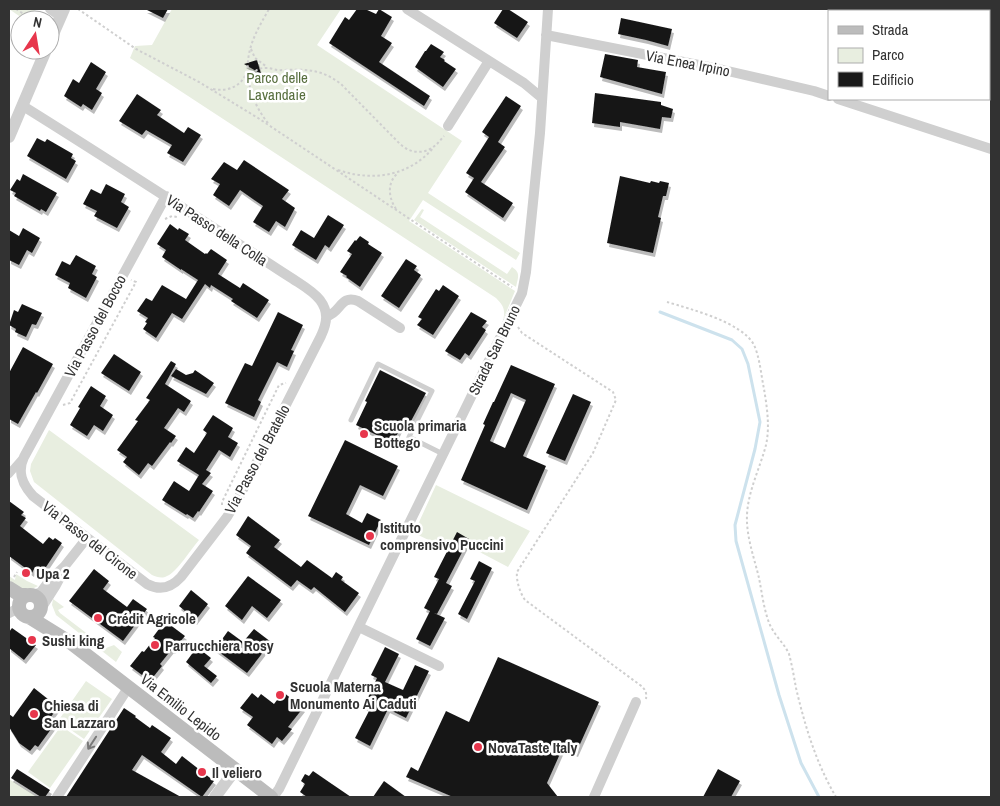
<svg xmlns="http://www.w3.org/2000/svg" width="1000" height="806" viewBox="0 0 1000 806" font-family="'Archivo Narrow',sans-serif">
	<defs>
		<filter id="shadow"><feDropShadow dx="2" dy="4" stdDeviation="0" flood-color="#0004"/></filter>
	</defs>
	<rect width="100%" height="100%" fill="#fff"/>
	<path fill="#e8eee0" d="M9 9C22 9 38 5 43 20H25Z
		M172 9H341L317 45 462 141 428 193 520 253 516 260 423 200 409 221 515 291 503 320C506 310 503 305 496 298L130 58 135 46 152 45Z
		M422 209 424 210 420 217 507 274 512 267C521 273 518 277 516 287L414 220Z
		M49 430 199 540C192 548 176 573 167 576 162 579 157 577 152 575L34 482 30 471 31 464Z
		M436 485 530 531 508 567 470 547 467 550 446 539 441 546 414 533Z
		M16 574 27 581 38 586C26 593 19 588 9 580V576L15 580Z
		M53 599 64 607 58 610 60 613 106 648 114 645 122 652 116 662 56 615 52 605Z
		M86 681 112 699 84 739 58 721Z
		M61 726 83 741 50 788 28 772Z
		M9 779 37 797H9Z"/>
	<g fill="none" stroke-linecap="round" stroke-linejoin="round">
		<path stroke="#cde2ed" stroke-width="3" d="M660 312 732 340 742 349 748 364 760 422 755 449 735 525 736 541 779 695 801 763 819 797"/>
	</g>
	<path fill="#191919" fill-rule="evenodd" filter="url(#shadow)" d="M145 9H168L163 18Z
		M357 9H365L376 14 379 9 392 17 381 36 392 43 379 62 430 96 424 106 329 43 345 17 349 20Z
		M503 9H508L528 22 517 38 494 23Z
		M621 18 672 29 668 46 646 40 618 34Z
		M431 44 444 52 440 57 445 60 444 61 456 69 443 87 415 67 425 51H426Z
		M605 54 638 60 637 67 666 72 662 94 600 77Z
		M257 60 261 74 244 64Z
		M91 62 106 72 96 89 102 93 92 110 83 104 81 107 64 96 73 79 79 83Z
		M595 93 661 102V105L673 109 671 118 662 117 660 129 620 122V127L592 123Z
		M137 94 161 110 157 115 184 133 188 127 201 135 183 162 167 153 172 145 146 130 142 135 119 121Z
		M506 96 521 106 498 142 505 147 481 182 513 203 503 218 465 192 474 178 466 173 489 137 482 132Z
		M37 138 45 142 47 139 73 154 71 158 76 161 66 179 27 156Z
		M244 160 289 190 282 199 295 208 285 227 276 221 269 232 253 222 263 206 240 190 229 206 213 195 220 184 211 179 224 162 237 170Z
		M23 174 57 193 46 212 41 209 40 211 14 196 16 193 10 190 17 179 20 181Z
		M620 176 650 183 651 181 659 183 660 181 669 183 666 196H663L658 217 661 218 653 253 607 243Z
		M106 184 125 194 121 202 129 207 117 228 94 216 97 211 83 204 91 189 101 194Z
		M328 215 344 225 329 248 325 245 316 260 292 245 301 230 314 238Z
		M170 224 178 230 179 228 189 234 185 240 205 254 206 253 207 254 211 249 227 260 218 274 240 288 243 283 269 300 257 318 231 301 233 299 211 285 210 288 205 284 182 319 172 313 156 338 143 329 147 323 145 322 148 318 137 311 146 298 152 301 162 285 186 299 198 280 181 269V270L162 257 166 250 157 244Z
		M23 228 40 238 32 253 27 250 19 265 9 260V230L19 236Z
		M360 236 369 242 368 244 382 253 360 287 346 277 347 276 340 272 352 254 347 251 355 240 356 241Z
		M76 255 96 266 92 274 97 277 86 298 68 288 70 283 55 275 62 261 70 265Z
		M406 259 417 266 414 270 421 275 399 308 381 296Z
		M443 285 459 296 433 335 417 325 422 319 418 317 436 289 439 291Z
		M22 304 42 313 36 325 32 324 26 337 15 332 16 329 9 325 14 310 18 312Z
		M278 312 303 325 291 350 294 351 287 367 277 362 258 400 261 402 254 417 225 403 245 363 252 366Z
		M471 312 487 321 482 327 486 330 469 356 465 353 460 360 445 351Z
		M23 347 53 364 37 393 36 392 18 424 9 419V373Z
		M114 354 141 372 129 391 101 373Z
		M171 361 176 364 165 384 191 401 184 412 178 408 164 428 176 436 171 443 170 442 152 466 148 463 139 475 123 462 127 457 117 450 138 421 135 420 150 400 146 398Z
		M511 365 555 384 523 456 546 466 527 510 461 480 485 425 483 424 493 402H494ZM511 393 526 400 505 448 490 441Z
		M176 369 186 375 193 373 195 370 214 383 206 394 171 376Z
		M380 370 426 393 410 423 404 420 393 443 356 425 367 402 365 401Z
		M91 386 106 396 100 406 113 415 103 431 94 425 87 436 70 425 80 408 78 407Z
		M573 394 591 402 565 461 546 453Z
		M213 415 233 428 228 437 238 443 230 457 219 450 206 470 211 473 202 484 213 491 199 512 198 511 193 518 187 514 186 515 162 500 174 481 189 491 199 475 177 461 186 447 194 453 207 433 203 430Z
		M345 440 398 466 383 496 360 485 346 514 362 523 367 513 381 520 369 545 308 516Z
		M9 501 24 512 21 515 26 518 20 526 43 544 49 537 53 540 55 538 62 543 42 573 35 567 32 573 9 556Z
		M248 516 280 540 274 547 301 567 307 560 332 578 336 572 343 577 341 580 359 593 345 612 314 587 311 590 297 580 291 587 246 553 251 546 236 535Z
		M457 532 469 539 446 583 452 586 437 614 434 613 445 618 430 646 416 639 430 611 424 608 439 579 434 577Z
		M479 561 492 568 467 619 458 614 475 581 470 579Z
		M94 569 109 581 103 589 127 607 133 599 147 609 123 641 69 601Z
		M248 576 281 600 267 618 252 606 242 620 225 606Z
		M191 590 208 604 195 621 184 612 185 611 179 606Z
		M165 621 185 636 173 650 172 649 160 664 162 666 150 681 130 666 142 651 144 652 155 638 153 637Z
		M12 628 36 645 24 660 9 648V632Z
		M254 629 271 642 247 673 215 649 228 631 243 642Z
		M197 647 211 658 204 666 217 676 211 683 186 662Z
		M385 647 399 654 385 682 403 690 415 665 429 671 406 718 388 709 370 746 355 738 370 709 364 706 377 678 371 675Z
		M498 657 599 702 576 753 563 747 547 783 558 797H453L406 777 411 767 418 771 446 711 469 722Z
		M34 688 58 707 48 721 54 725 38 747 35 745 30 751 19 743 9 727V714L13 717Z
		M283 692 303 708 288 727 292 729 282 741 277 737 272 744 247 725 253 717 240 708 252 693 258 698 261 694 274 704Z
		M124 708 136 716 135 717 150 728 152 725 171 738 161 752 176 764 182 756 214 781 202 797 142 755 132 770 181 797H66Z
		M17 769 50 790 45 797H41L11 778Z
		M718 769 740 781 731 797H703Z
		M313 771 329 782 351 797H307L300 792 305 784 301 781 305 774 309 776Z
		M384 781 406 797H373Z"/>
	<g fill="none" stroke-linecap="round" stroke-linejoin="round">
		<path stroke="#cfcfcf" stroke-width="2" stroke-dasharray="2.5 2.5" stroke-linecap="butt" d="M16 9 33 20
			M78 9 136 49 199 82 258 118 512 287
			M251 49 255 58 267 67
			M249 84C249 74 257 67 267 68 272 68 277 71 282 70 305 69 322 69 341 84L400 144C411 154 425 155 437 144
			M213 89C227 92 240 87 246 74
			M268 123C250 101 242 71 252 43 256 31 263 20 269 9
			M437 144 444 136
			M338 170C373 182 410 176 434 147
			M396 209C388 197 387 182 398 173
			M165 219 172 216 177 217
			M667 302C690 309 742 322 754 345 760 358 761 375 764 389 767 407 770 427 766 445 760 468 748 491 747 515 746 536 754 557 759 578 762 593 764 611 770 625 775 636 784 643 789 654 792 665 794 677 796 688 805 726 816 763 836 797
			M518 327 522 333 613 392 616 400 593 453 517 572C516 580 520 593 525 600L640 685C645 689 647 692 646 699
			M63 405 70 403 136 282 131 280
			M222 505V502L279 385 286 383
			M14 577 17 572"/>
		<path stroke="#cfcfcf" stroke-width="5" d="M351 420 378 364 432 391 409 437 443 454"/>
		<path stroke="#cfcfcf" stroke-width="8" d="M9 474 23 458"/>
		<path stroke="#cfcfcf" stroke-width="10" d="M50 9 60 16
			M407 9 524 83 542 98
			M546 35 719 69 814 91 829 96
			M838 99 991 149
			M23 106C97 152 171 200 245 248 261 258 277 269 293 279 302 285 313 291 320 300 329 312 327 323 321 336L239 497 227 517 181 577C171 588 160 591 147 584L33 496C22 484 17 472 24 457L166 196
			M448 126 489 61
			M327 316C341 313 340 294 358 301L400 328
			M34 595 41 592 50 580 64 567 87 538
			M42 607 56 585 63 572
			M9 613 19 608
			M359 627 439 666
			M57 797 128 688
			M273 797 279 789 522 293 526 272 540 133 548 9
			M594 797 636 702"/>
		<path stroke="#cfcfcf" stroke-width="12" d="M50 41 64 9
			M9 137 46 50
			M215 797 235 770"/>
		<path stroke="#bcbcbc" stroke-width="14" d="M9 588 20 595H26
			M19 606a11 11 0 1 1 22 0a11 11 0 1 1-22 0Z
			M29 617 71 643 271 797"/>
		<g stroke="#878787" stroke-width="5">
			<path id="rail" d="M946 9 949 11
				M989 55 991 57"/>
		</g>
		<use href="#rail" stroke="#fff" stroke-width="3" stroke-dasharray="9" stroke-linecap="butt"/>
	</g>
	<defs><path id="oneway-shaft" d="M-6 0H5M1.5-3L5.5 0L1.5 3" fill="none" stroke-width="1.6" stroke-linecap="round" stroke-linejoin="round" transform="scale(1.25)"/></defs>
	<use stroke="#797979" href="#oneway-shaft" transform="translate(92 743) rotate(123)"/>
	<g fill="#e7364c" stroke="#fff" stroke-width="2">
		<circle cx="364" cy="434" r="5"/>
		<circle cx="370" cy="536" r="5"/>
		<circle cx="26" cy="573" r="5"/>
		<circle cx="98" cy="618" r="5"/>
		<circle cx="32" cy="640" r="5"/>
		<circle cx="155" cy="645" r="5"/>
		<circle cx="280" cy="695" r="5"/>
		<circle cx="34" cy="714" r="5"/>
		<circle cx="478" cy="747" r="5"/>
		<circle cx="202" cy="772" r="5"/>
	</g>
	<g text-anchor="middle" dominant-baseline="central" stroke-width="5" stroke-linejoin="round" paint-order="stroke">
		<g font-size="15" fill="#323232" stroke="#fff">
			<text transform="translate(688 63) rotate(11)">Via Enea Irpino</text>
			<text transform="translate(217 230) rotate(33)">Via Passo della Colla</text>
			<text transform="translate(95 326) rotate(-62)">Via Passo del Bocco</text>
			<text transform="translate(494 350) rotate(-64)">Strada San Bruno</text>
			<text transform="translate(257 459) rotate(-62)">Via Passo del Bratello</text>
			<text transform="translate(90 540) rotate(38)">Via Passo del Cirone</text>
			<text transform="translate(181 707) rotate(38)">Via Emilio Lepido</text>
		</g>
		<g font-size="15" fill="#576e3e" stroke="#fff">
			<text x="277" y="77">Parco delle<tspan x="277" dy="17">Lavandaie</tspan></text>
		</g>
		<g font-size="15" font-weight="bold" fill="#323232" stroke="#fff" text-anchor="start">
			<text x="374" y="425">Scuola primaria<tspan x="374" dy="17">Bottego</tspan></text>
			<text x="380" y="527">Istituto<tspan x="380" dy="17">comprensivo Puccini</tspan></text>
			<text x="36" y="573">Upa 2</text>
			<text x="108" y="618">Crédit Agricole</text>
			<text x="42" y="640">Sushi king</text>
			<text x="165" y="645">Parrucchiera Rosy</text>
			<text x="290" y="686">Scuola Materna<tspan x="290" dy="17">Monumento Ai Caduti</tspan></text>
			<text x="44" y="705">Chiesa di<tspan x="44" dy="17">San Lazzaro</tspan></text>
			<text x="488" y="747">NovaTaste Italy</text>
			<text x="212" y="772">Il veliero</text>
		</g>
	</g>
	<rect width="1000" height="806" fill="none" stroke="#323232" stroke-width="20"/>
	<rect x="828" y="10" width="162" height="90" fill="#ffffff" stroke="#adadad"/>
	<rect x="838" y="26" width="25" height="8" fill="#bcbcbc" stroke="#adadad"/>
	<text x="872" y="35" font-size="15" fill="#323232">Strada</text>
	<rect x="838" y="48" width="25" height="15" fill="#e8eee0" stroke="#adadad"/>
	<text x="872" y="60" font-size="15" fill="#323232">Parco</text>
	<rect x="838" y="72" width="25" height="15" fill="#191919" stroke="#adadad"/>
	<text x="872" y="85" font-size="15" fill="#323232">Edificio</text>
	<g transform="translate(35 35) rotate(12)"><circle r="24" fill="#ffffff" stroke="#adadad"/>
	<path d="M0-4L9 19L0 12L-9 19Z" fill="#e7364c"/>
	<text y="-8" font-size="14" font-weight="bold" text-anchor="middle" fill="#323232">N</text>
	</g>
</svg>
